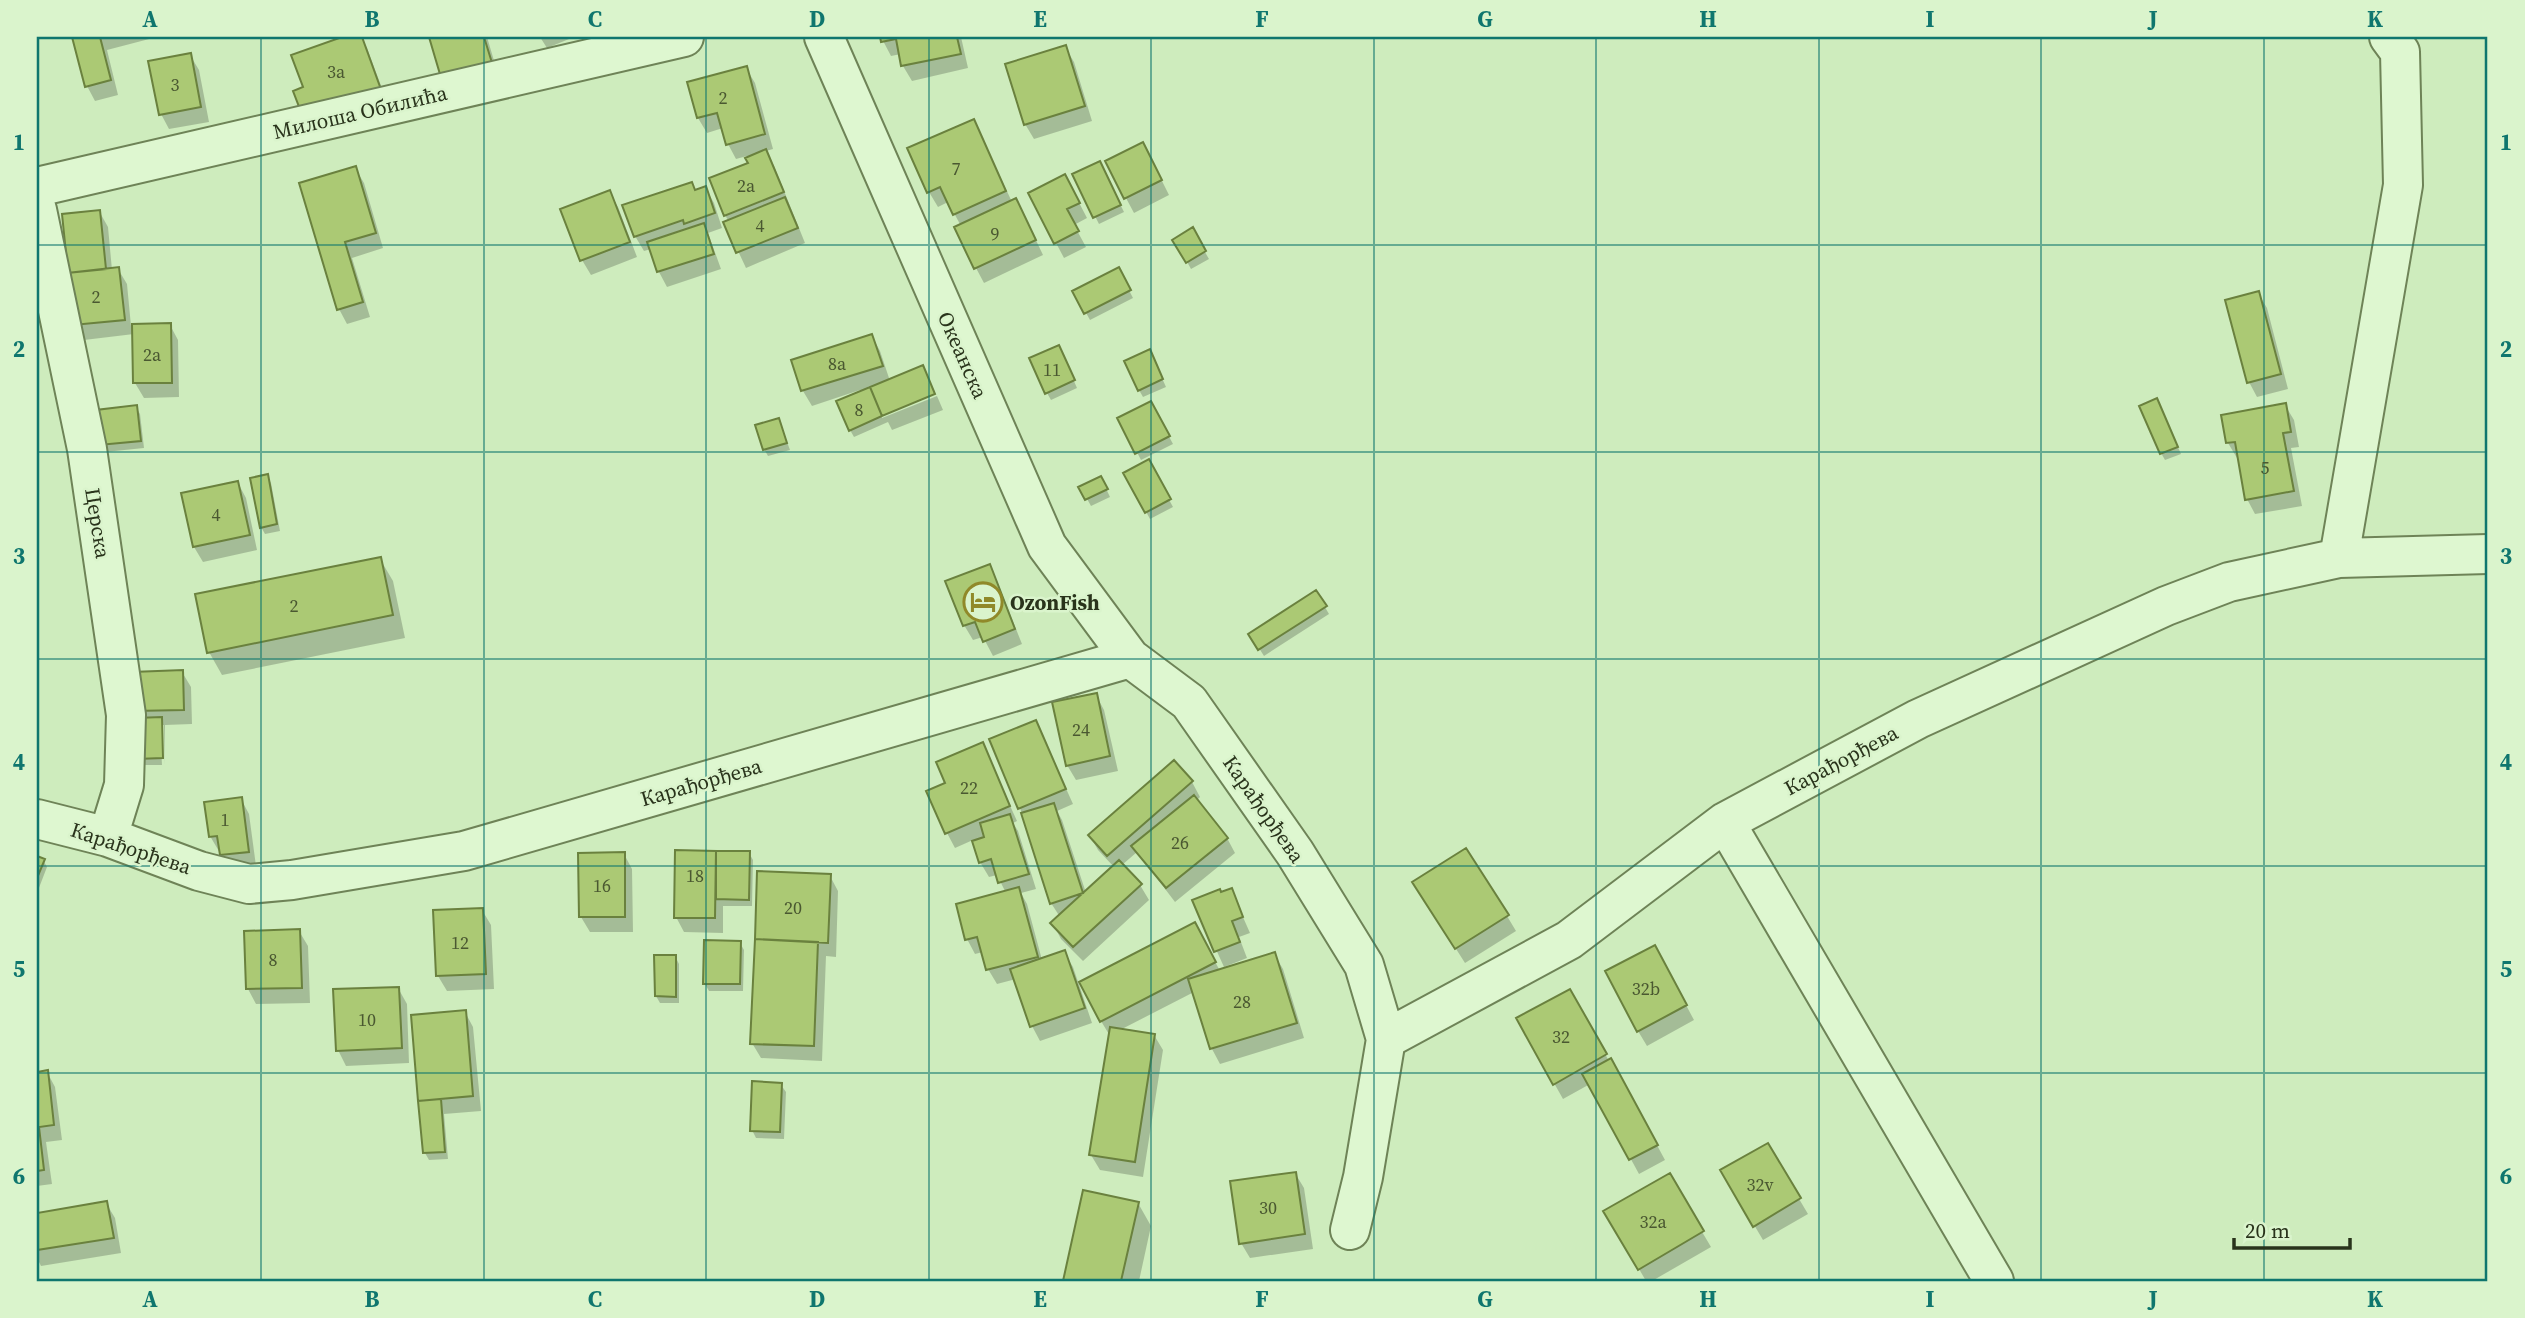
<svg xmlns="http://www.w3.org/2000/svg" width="2525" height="1318" viewBox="0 0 2525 1318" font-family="'Source Serif 4',serif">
	<rect width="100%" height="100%" fill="#ceecbd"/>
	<path fill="#0003" d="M74 37H152L153 38 107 50 118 95 95 101 87 86Z
		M348 37H361L367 48 390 110 305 88 293 56Z
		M431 37H487L500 81 444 80Z
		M540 37H574L547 48Z
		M881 37H961L968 68 912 81 903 66 901 54 891 56Z
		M1065 47 1074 62 1092 121 1034 139 1025 124Z
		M190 55 199 70 209 122 169 129 161 114Z
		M746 68 755 83 773 149 766 151 774 166 805 243 746 268 725 223 729 222 725 215 750 164 747 156 736 159 728 144 723 128 707 133 698 118 689 83Z
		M981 136 1012 202 1024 215 1043 255 984 283 976 268 961 226 948 202 938 207 929 192Z
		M1151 159 1169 195 1134 213 1126 198Z
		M355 168 364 183 383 248 352 258 370 317 347 324 339 309 301 184Z
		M1103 170 1124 212 1099 224 1074 175Z
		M706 189 714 203 722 228 708 233 721 269 667 287 659 272 651 249 644 251 635 236 696 192Z
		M1073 191 1087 218 1074 225 1086 247 1064 258 1030 194Z
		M609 192 618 207 637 257 591 275 582 260Z
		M99 211 108 227 112 270 118 269 127 284 131 326 170 325 178 340 179 397 144 398 135 383 134 334 84 340 75 324Z
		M1192 230 1209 259 1191 269 1175 240Z
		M1118 269 1133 298 1090 320 1074 291Z
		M2258 293 2267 308 2288 389 2257 397 2249 382Z
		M872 336 880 351 890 381 922 367 935 392 882 414V418L937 396 943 410 892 430 888 422 854 437 850 430 860 390 812 406 803 391 793 361Z
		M1062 354 1077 388 1051 400 1047 393Z
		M1153 358 1166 387 1143 397 1139 390Z
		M1151 403 1173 444 1141 460 1120 419Z
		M2285 405 2294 420 2299 447 2291 448 2302 506 2255 514 2247 499 2239 457 2237 458 2228 443Z
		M136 407 140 414 144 448 105 452 101 445Z
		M2160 407 2181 454 2165 460 2161 453Z
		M779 420 790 450 768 456 764 449Z
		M1148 461 1173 507 1150 519 1125 473Z
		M267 476 271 483 280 531 265 534 261 527Z
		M1101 478 1110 497 1091 506 1081 488Z
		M238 483 246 498 257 550 203 562 194 547Z
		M380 559 393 581 405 638 222 675 209 652Z
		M989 567 997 581 1022 644 993 656 983 637 973 640 964 625Z
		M1316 592 1329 614 1264 656 1250 634Z
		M182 672 191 687 192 724 165 725V765L164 725H160L162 765H142L135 711Z
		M1096 695 1104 710 1118 771 1076 780 1067 765Z
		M1036 722 1073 804 1057 811 1062 820 1086 893 1114 867 1098 850 1090 836 1174 762 1192 782 1200 797 1196 801 1227 838 1235 853 1175 902 1137 852 1122 865 1140 885 1149 900 1083 961 1061 939 1053 924 1060 917 1051 903 1020 808Z
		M982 744 1017 821 1013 823 1018 831 1036 889 1021 893 1027 904 1042 960 1064 952 1073 967 1092 1023 1040 1041 1032 1026 1016 979 997 984 988 969 983 952 975 954 967 939 1006 893 997 875 989 877 980 862 973 840 955 848 947 833 948 784Z
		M241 799 249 814 256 866 230 870 210 836Z
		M676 852 749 853 753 860 752 906H723V933L684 932 676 917Z
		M624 854 632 869 633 932H590L581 917Z
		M37 858 43 860 47 867 37 893Z
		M830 876 838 891 836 957 826 956 822 1061 761 1058 752 1043Z
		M1231 890 1250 933 1239 937 1247 958 1224 967 1194 901Z
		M1423 897 1507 916 1516 931 1465 963Z
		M482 910 491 925 494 989 447 991 438 976Z
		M299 931 308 946 310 1003 256 1004 248 989Z
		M1203 939 1220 971 1274 954 1283 969 1304 1038 1220 1064 1212 1049 1194 992 1120 1030 1154 1035 1163 1050 1143 1177 1100 1170 1091 1155 1110 1036 1101 1021Z
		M740 943 744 950 743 991H709L705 984Z
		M675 956 679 964V1003H660L656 996Z
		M1663 962 1694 1020 1647 1046 1638 1031Z
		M398 988 407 1004 409 1063 346 1066 338 1050Z
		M1569 991 1609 1061 1619 1075 1665 1160 1639 1174 1590 1084 1563 1099 1518 1019Z
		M465 1012 473 1027 481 1111 444 1114 448 1159 429 1160 425 1153 413 1017Z
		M37 1060 38 1073 47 1072 55 1087 62 1140 46 1142 52 1184 37 1186Z
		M781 1085 786 1092 784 1139 756 1138 752 1130Z
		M1767 1145 1808 1214 1763 1240 1722 1171Z
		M1295 1173 1304 1188 1313 1249 1250 1258 1241 1243Z
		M1669 1176 1711 1247 1652 1281H1646L1606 1212Z
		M1084 1192 1138 1203 1151 1226 1139 1281H1064Z
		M106 1203 115 1218 121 1253 41 1266 37 1258V1215Z"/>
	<path fill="#abc974" stroke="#6a813e" stroke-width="2" d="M72 37H100L111 80 85 87Z
		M342 37H362L383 95 303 117 293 91 303 87 291 55Z
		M429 37H484L493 66 442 81Z
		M880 37H957L961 54 901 66 896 39 881 42Z
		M1066 45 1085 106 1024 125 1005 64Z
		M191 53 201 107 159 115 148 61Z
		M747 66 765 134 726 145 717 113 697 118 687 82Z
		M974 119 1006 191 953 215 940 187 927 193 907 148Z
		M1143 142 1162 180 1124 199 1105 161Z
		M766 149 784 192 724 216 709 178 748 163 745 158Z
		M1100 161 1121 205 1093 218 1072 174Z
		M356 166 376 233 345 242 363 302 337 310 299 183Z
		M1065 174 1080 203 1067 209 1079 231 1054 244 1028 193Z
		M692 182 695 190 706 186 715 213 684 224 683 220 634 237 622 205Z
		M610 190 630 242 580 261 560 209Z
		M785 197 798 228 736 253 723 222Z
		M1016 198 1036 240 974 269 954 227Z
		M100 210 106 269 68 273 62 214Z
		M704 223 714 254 657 272 647 242Z
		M1193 227 1206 251 1186 263 1172 240Z
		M119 267 125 320 73 325 68 273Z
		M1119 267 1131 290 1084 314 1072 291Z
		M2259 291 2281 374 2247 383 2225 300Z
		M171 323 172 383H133L132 324Z
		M872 334 883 366 801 391 791 360Z
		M1059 345 1075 380 1045 394 1029 358Z
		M1150 349 1163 379 1138 391 1124 361Z
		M923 365 935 394 882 416 870 387Z
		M870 387 882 416 849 431 836 401Z
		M2157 398 2178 447 2160 454 2139 406Z
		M1151 401 1170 436 1135 454 1117 418Z
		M2286 403 2291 432 2283 433 2294 491 2245 500 2235 442 2226 443 2221 415Z
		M137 405 141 441 99 445 96 410Z
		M779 418 787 443 763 450 755 425Z
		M1149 459 1171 499 1145 513 1123 473Z
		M268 474 277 524 260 528 250 478Z
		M1101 476 1108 489 1085 500 1078 487Z
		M238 481 250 535 193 547 181 493Z
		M381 557 393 615 207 653 195 594Z
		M990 564 1015 629 983 642 975 622 963 626 945 581Z
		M1316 590 1327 606 1258 650 1248 634Z
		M183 670 184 710 133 711 132 672Z
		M1097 693 1110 756 1066 766 1052 702Z
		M162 717 163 758 136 759 135 718Z
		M1036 720 1066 789 1018 809 989 739Z
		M983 742 1010 806 945 834 926 791 945 783 936 762Z
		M1174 760 1193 781 1107 856 1088 835Z
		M1194 795 1228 838 1166 888 1131 846Z
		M242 797 249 852 220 855 217 836 209 837 204 802Z
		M1054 803 1083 893 1050 904 1021 813Z
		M1010 814 1029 874 998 883 991 859 979 863 972 841 984 837 980 823Z
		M1466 848 1509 915 1455 949 1412 882Z
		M675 850 716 851 715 918H674Z
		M716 851H750L749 900 716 899Z
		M625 852V917H579L578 853Z
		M37 856 45 859 37 878Z
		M1119 860 1142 884 1073 947 1050 923Z
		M757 871 831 874 828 943 755 939Z
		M1019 887 1038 957 986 970 977 937 965 940 956 904Z
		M1232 888 1243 917 1232 921 1240 942 1214 952 1192 900 1220 889 1221 892Z
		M483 908 486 974 436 976 433 910Z
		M1195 922 1216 962 1100 1022 1079 982Z
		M300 929 302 988 246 989 244 931Z
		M755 939 818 942 814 1046 750 1044Z
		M704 940 741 941 740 984H703Z
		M1655 945 1687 1005 1637 1032 1605 971Z
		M1065 950 1085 1008 1030 1027 1010 969Z
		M1275 952 1297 1023 1210 1049 1188 979Z
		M654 955H676V997L655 996Z
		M399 987 402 1048 336 1051 333 989Z
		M1570 989 1607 1054 1553 1085 1516 1018Z
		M466 1010 473 1096 418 1101 411 1015Z
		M1110 1027 1155 1034 1135 1162 1089 1155Z
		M1611 1058 1658 1145 1629 1160 1582 1074Z
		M48 1070 54 1125 39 1127 44 1170 37 1171V1072Z
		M752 1081 782 1083 780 1132 750 1131Z
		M441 1099 445 1152 423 1153 418 1101Z
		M1768 1143 1801 1198 1753 1227 1720 1170Z
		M1296 1172 1305 1234 1239 1244 1230 1181Z
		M1670 1173 1704 1231 1638 1270 1603 1211Z
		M1083 1190 1139 1202 1121 1281H1063Z
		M107 1201 114 1238 37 1250V1213Z"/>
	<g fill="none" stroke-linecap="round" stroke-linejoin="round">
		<g stroke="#6e8357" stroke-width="42">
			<path id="minor" d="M824 37 1047 546 1130 658 1189 702 1295 853 1364 965 1386 1039 1363 1177 1350 1230
				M37 187 684 37
				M37 210 87 449 126 715 124 785 108 837
				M2339 558 2403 185 2400 52 2389 37
				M37 819 108 837 199 871 249 884 292 880 464 851 1130 658
				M1725 822 1994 1281
				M1386 1039 1569 940 1725 822 1918 719 2166 606 2229 582 2339 558 2488 554"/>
		</g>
		<use href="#minor" stroke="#def7d0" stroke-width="38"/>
	</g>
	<path fill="none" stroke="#0f766e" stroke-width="2" stroke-opacity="0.55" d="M261 37V1281M484 37V1281M706 37V1281M929 37V1281M1151 37V1281M1374 37V1281M1596 37V1281M1819 37V1281M2041 37V1281M2264 37V1281M37 245H2488M37 452H2488M37 659H2488M37 866H2488M37 1073H2488"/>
	<defs>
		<g id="hotel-ring" transform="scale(2.0125)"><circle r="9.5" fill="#daf4cc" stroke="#908929" stroke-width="1.5"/><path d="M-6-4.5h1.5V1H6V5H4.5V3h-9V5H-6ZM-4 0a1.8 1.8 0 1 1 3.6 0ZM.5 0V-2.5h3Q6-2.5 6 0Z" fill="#908929"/></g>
	</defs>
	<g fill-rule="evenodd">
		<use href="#hotel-ring" x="983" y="602"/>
	</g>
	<g text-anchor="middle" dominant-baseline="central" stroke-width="5" stroke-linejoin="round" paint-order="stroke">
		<g font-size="18" fill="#4a5831">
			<text x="336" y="71">3a</text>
			<text x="175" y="84">3</text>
			<text x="723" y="97">2</text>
			<text x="956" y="168">7</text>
			<text x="746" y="185">2a</text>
			<text x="760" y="225">4</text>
			<text x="995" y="233">9</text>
			<text x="96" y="296">2</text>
			<text x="152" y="354">2a</text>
			<text x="837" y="363">8a</text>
			<text x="1052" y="369">11</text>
			<text x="859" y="409">8</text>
			<text x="2265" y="467">5</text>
			<text x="216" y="514">4</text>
			<text x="294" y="605">2</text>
			<text x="1081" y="729">24</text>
			<text x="969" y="787">22</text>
			<text x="225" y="819">1</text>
			<text x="1180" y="842">26</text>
			<text x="695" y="875">18</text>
			<text x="602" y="885">16</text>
			<text x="793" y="907">20</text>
			<text x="460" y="942">12</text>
			<text x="273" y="959">8</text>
			<text x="1646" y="988">32b</text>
			<text x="1242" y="1001">28</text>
			<text x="367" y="1019">10</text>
			<text x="1561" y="1036">32</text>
			<text x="1760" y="1184">32v</text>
			<text x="1268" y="1207">30</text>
			<text x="1653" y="1221">32a</text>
		</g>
		<g font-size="21" fill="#29331b" stroke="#daf4cc">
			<text transform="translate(360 112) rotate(-13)">Милоша Обилића</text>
			<text transform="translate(963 355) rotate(66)">Океанска</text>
			<text transform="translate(98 523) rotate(81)">Церска</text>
			<text transform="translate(1841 760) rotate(-28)">Карађорђева</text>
			<text transform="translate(701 782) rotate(-16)">Карађорђева</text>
			<text transform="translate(1264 809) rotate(55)">Карађорђева</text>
			<text transform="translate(131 848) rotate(18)">Карађорђева</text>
		</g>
		<g font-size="21" font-weight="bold" fill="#29331b" stroke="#daf4cc" text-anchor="start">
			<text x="1010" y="602">OzonFish</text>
		</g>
	</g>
	<rect width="2525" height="1318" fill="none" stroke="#daf4cc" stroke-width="77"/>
	<path d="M2234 1238v10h116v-10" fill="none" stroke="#29331b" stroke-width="3.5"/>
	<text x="2245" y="1238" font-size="21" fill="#29331b" stroke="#daf4cc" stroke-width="5" paint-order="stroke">20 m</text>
	<rect x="38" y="38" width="2448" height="1242" fill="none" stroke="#0f766e" stroke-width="2.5"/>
	<g font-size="23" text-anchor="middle" font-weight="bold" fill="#0f766e">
		<text x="150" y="27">A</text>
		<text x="372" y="27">B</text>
		<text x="595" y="27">C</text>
		<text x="817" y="27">D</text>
		<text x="1040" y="27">E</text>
		<text x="1262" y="27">F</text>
		<text x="1485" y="27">G</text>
		<text x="1708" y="27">H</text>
		<text x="1930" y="27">I</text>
		<text x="2153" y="27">J</text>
		<text x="2375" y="27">K</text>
		<text x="19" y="150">1</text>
		<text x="2506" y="150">1</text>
		<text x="19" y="357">2</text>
		<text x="2506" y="357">2</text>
		<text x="19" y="564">3</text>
		<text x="2506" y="564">3</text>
		<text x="19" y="770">4</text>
		<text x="2506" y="770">4</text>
		<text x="19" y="977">5</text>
		<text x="2506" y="977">5</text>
		<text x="19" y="1184">6</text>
		<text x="2506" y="1184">6</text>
		<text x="150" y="1307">A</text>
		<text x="372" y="1307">B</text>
		<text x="595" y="1307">C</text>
		<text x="817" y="1307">D</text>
		<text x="1040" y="1307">E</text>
		<text x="1262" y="1307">F</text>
		<text x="1485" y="1307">G</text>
		<text x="1708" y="1307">H</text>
		<text x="1930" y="1307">I</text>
		<text x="2153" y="1307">J</text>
		<text x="2375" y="1307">K</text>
	</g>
</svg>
